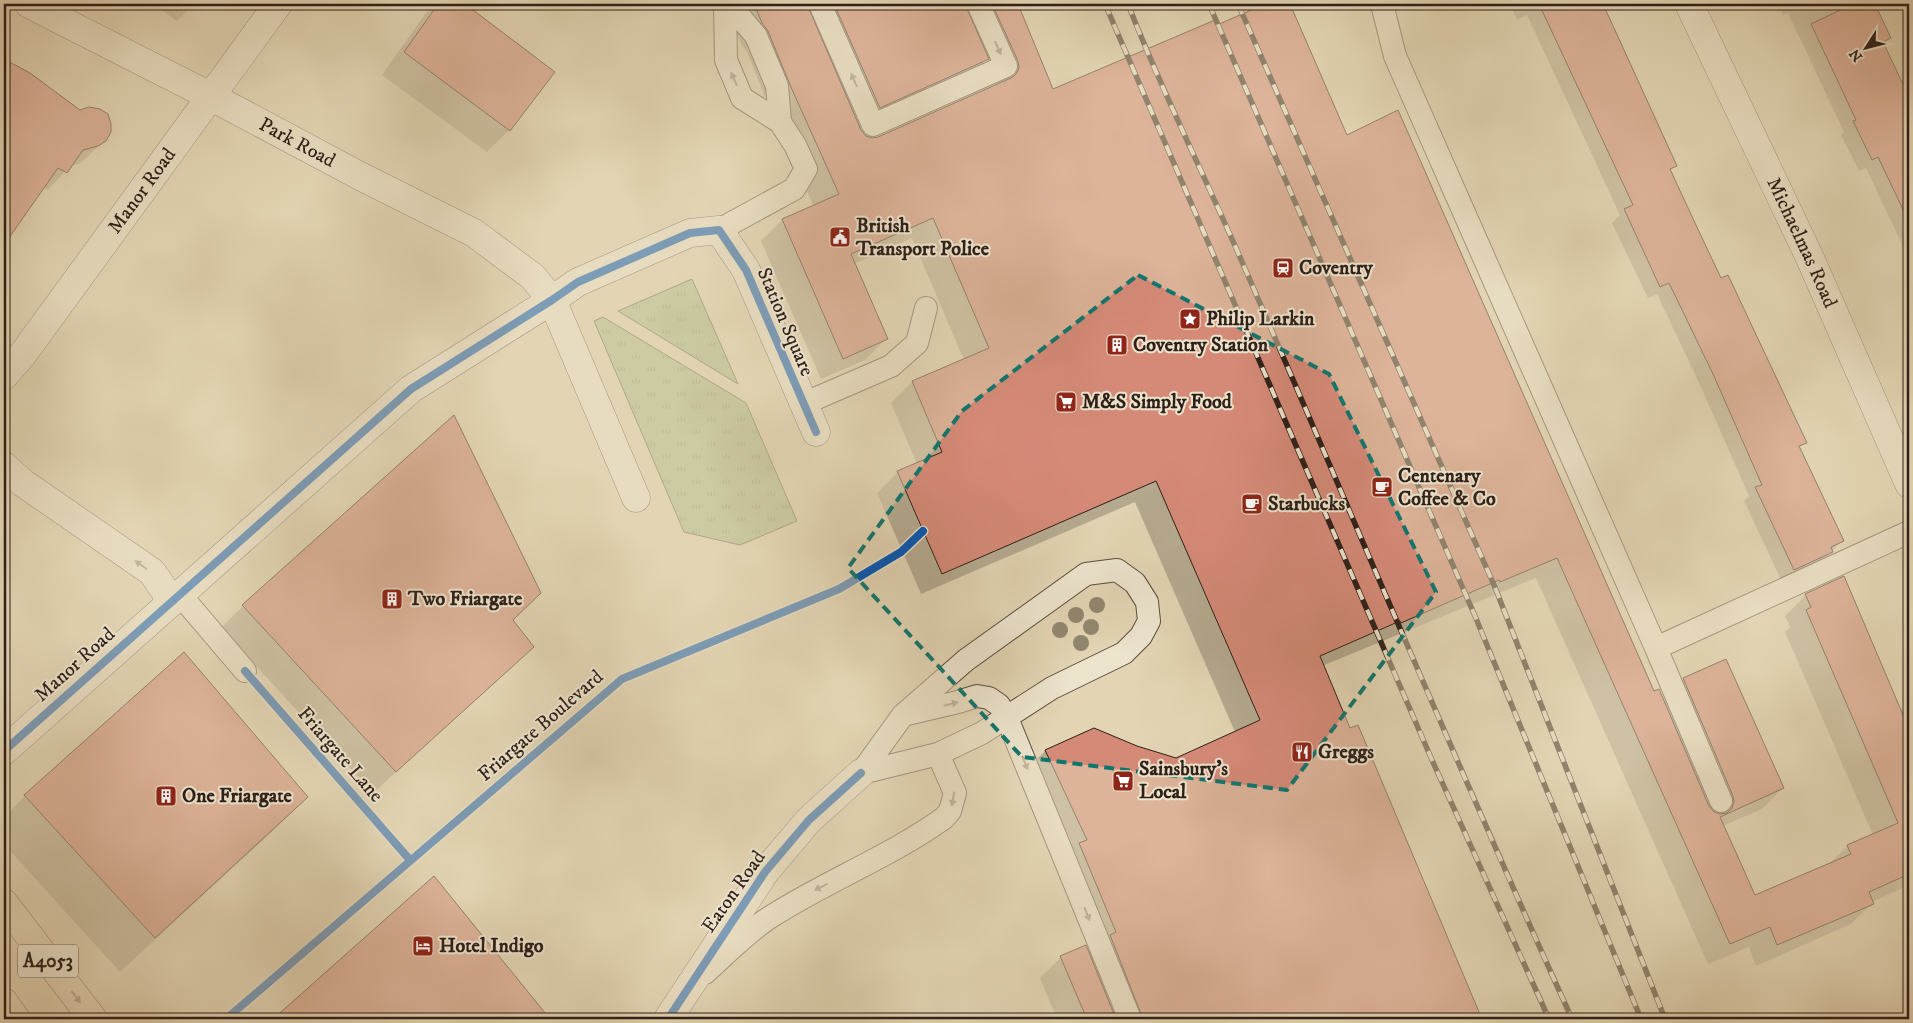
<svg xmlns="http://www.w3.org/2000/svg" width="1913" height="1023" viewBox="0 0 1913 1023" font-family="'IM FELL DW Pica',serif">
	<defs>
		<pattern id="grass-tufts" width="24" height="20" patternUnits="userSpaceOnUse" patternTransform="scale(1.25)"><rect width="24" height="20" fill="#afbe90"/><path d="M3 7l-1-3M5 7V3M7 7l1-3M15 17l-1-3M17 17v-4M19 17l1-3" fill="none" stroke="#97a37b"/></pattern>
	</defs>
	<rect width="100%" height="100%" fill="#e3d5b4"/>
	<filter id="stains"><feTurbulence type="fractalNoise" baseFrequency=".004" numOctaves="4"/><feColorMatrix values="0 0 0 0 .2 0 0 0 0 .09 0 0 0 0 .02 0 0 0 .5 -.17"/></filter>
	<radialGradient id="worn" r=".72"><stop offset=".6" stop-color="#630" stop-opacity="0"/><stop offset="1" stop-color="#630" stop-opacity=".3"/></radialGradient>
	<path fill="url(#grass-tufts)" stroke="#6e6e54" d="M692 279 738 384 618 311Z
		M603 317 746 403 797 521 740 545 684 532 594 321Z"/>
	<path fill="#0003" fill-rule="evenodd" d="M153 4H193L177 21Z
		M436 4H463L554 72 509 130 487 152 382 75 425 14Z
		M723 4H1016L1053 91 1216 26 1268 4H1288L1346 136 1654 692 1663 700 1684 679 1783 788 1762 809 1723 826 1754 897 1829 864 1848 846 1873 835 1785 632 1790 627 1785 616 1806 595 1843 578 1909 732V885L1872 902V903L1851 924 1756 966 1749 947 1708 964 1536 578 1322 666 1350 730 1357 727 1480 1019H1057L1040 978 1061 957 1089 958 1095 952 1024 772 1045 751 1094 730 1137 747 1176 759 1235 732 1135 502 921 594 877 493 898 472 917 464 891 403 912 382 964 360 912 238 854 264 886 339 865 360 821 379 761 241 782 220 814 207 769 107 747 52 741 44ZM987 59 998 85 879 138 871 139 864 136 859 128 966 80Z
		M1510 4H1602L1675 165 1670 171 1720 280 1805 442 1799 448 1842 541 1819 564 1782 582 1744 501 1749 496 1701 387 1657 294 1648 298 1612 223 1620 215 1527 15 1517 20Z
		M1778 4H1873L1889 38 1883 45 1909 100V259L1866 168 1859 171 1841 135 1844 132 1788 13 1783 15Z
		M4 60 30 74 105 140 86 158 79 164 70 166 48 190 43 187 11 233 4 240Z
		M1909 272V290L1904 277Z
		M243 606 512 621 510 669 373 793 221 628Z
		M25 796 307 797 272 832 120 972 4 844V817Z
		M434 878 545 1015 541 1019H275Z"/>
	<path fill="#d58a78" stroke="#2e1f18" d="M438 4H465L555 72 510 131 404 52Z
		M754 4H807L861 130 866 136 872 138 878 137 1011 78 1016 74 1019 68 1018 61 992 4H1018L1053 89 1215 20 1217 25 1265 4H1290L1347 135 1398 110 1654 691 1659 689 1709 806 1714 812 1720 814 1727 813 1732 808 1734 802 1733 796 1683 678 1726 659 1784 788 1720 817 1755 895 1851 854 1847 845 1898 823 1806 610 1811 607 1805 594 1844 576 1909 729V874L1869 892 1874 904 1777 945 1770 927 1730 944 1557 558 1500 582 1499 580 1401 623 1400 621 1320 656 1350 728 1358 725 1482 1019H1143L1110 935 1116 932 1079 843 1087 840 1045 750 1094 728 1137 746 1176 758 1260 720 1156 481 942 574 897 471 942 452 912 381 989 348 933 218 851 254 888 339 843 359 782 219 839 194 790 85 768 31 762 23Z
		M834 4H965L989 59 880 108Z
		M1539 4H1603L1677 166 1670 169 1695 223 1721 278 1728 275 1807 443 1799 446 1844 541 1831 547 1833 552 1794 570 1755 487 1762 485 1713 374 1669 283 1660 287 1624 209 1633 205Z
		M1853 4H1875L1891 38 1883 42 1909 97V222L1878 157 1872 160 1853 121 1856 120 1811 24Z
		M4 59 30 73 80 110 89 107 100 109 108 114 111 124V132L106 141 98 146 83 150 67 173 58 168 4 245Z
		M454 415 541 593 513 620 534 647 396 772 242 605Z
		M184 652 308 797 155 938 24 795Z
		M434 876 550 1019H273Z
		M1086 945 1116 1019H1087L1060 956Z"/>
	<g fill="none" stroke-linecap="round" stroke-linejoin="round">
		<g stroke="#5b4c3f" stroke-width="24">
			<path id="service" d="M729 4 756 36 777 86 780 122
				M820 4 873 125 1006 66 978 4
				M1382 4 1395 56 1656 648
				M719 230 794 189 806 169 795 145 780 122 742 98 726 60 725 4
				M803 404 891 366 917 343 926 308
				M1117 570 1135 583 1147 602 1149 621 1141 636 1124 653 1052 688 982 733 938 754 861 773 903 715 966 660 1086 574Z
				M167 604 177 601 188 604 245 671
				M907 714 958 702 977 696 989 698 999 705 1007 718 1130 1019
				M1721 801 1656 648 1909 532
				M705 973C726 954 748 931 772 916 827 881 891 856 944 818L950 811 955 793 938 754"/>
		</g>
		<g stroke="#5b4c3f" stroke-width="29">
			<g id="minor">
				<path id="s1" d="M29 4 210 96 360 176 474 233 533 277 552 300 636 498"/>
				<path id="s2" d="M1689 4 1809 256 1909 484"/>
				<path id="s3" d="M4 376 23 354 278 4"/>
				<path d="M4 466 23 483 152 572 167 594V604"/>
				<path d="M4 751 411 389 552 300 578 282 690 233 719 230 746 270 816 432"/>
				<path d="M668 1019 765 872 809 820 861 773"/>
			</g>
		</g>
		<g stroke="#2e1f18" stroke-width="29">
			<path id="trunk" d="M4 903 93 1019
				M4 1002 16 1019"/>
		</g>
		<use href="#service" stroke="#ede4ce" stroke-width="22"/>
		<use href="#minor" stroke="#ede4ce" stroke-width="28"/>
		<use href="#trunk" stroke="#e3d5b4" stroke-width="28"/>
		<g stroke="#2e1f18" stroke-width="5.5">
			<path id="rail" d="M1105 4 1432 760 1549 1019
				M1128 4C1160 87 1200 166 1236 248 1348 505 1456 764 1572 1019
				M1209 4 1475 616 1641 1019
				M1238 4 1494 585 1665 1019"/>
		</g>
		<use href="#rail" stroke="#ede4ce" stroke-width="4" stroke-dasharray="11" stroke-linecap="butt"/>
		<g stroke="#ede4ce" stroke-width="11">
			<path id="cycleway" d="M245 671 410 860
				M4 751 411 389 552 300 578 282 690 233 719 230 746 270 816 432
				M226 1019 622 679 839 589 901 552 923 531
				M668 1019 765 872 809 820 861 773"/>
		</g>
		<use href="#cycleway" stroke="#0057b8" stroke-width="8"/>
	</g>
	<g fill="#91876f">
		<circle cx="1097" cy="605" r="8"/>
		<circle cx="1076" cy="615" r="8"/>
		<circle cx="1091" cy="627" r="8"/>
		<circle cx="1060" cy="630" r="8"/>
		<circle cx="1081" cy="643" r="8"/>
	</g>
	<defs><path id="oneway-solid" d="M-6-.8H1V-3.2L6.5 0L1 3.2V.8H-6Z" transform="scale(1.25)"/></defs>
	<g fill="#978b7c">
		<use href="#oneway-solid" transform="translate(998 48) rotate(66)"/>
		<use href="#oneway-solid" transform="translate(734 79) rotate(-114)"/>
		<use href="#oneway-solid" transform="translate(854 80) rotate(-114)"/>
		<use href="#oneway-solid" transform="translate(141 565) rotate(-145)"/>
		<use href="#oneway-solid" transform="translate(951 704) rotate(-14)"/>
		<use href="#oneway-solid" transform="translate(1025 763) rotate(68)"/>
		<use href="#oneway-solid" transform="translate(953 799) rotate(100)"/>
		<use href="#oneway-solid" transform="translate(821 887) rotate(153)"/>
		<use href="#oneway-solid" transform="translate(1087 914) rotate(68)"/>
	</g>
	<use fill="#887a66" href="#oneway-solid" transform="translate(76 997) rotate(52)"/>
	<path d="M0 0H1913V1023H0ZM1138 275 1329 374 1436 592 1287 790 1022 757 848 568 962 411Z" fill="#e3d5b4" fill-opacity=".55" fill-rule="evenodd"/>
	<path fill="none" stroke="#0f766e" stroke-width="4" stroke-dasharray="10 6" stroke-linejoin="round" d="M1138 275 1329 374 1436 592 1287 790 1022 757 848 568 962 411Z"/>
	<defs>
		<g id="civic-square" transform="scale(1.125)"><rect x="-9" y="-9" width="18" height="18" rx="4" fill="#8f2418" stroke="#ede4ce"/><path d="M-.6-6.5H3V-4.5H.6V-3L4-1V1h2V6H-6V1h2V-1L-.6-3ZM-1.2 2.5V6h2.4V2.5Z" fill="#fff"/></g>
		<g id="station-square" transform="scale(1.125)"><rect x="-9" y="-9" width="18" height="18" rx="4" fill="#8f2418" stroke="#ede4ce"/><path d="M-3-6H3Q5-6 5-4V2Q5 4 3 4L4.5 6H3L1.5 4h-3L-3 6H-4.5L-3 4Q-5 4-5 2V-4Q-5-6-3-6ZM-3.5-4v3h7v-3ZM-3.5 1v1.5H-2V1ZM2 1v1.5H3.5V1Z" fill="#fff"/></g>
		<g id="sight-square" transform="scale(1.125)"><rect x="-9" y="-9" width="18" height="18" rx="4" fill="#8f2418" stroke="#ede4ce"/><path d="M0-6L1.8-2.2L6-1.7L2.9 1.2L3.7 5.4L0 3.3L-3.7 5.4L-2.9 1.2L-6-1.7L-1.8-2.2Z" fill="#fff"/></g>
		<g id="building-square" transform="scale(1.125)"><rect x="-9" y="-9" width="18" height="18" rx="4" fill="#8f2418" stroke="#ede4ce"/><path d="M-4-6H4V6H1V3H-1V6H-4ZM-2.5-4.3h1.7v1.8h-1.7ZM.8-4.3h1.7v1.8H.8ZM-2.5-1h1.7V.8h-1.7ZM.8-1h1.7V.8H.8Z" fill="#fff"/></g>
		<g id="supermarket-square" transform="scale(1.125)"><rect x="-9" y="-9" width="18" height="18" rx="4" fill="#8f2418" stroke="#ede4ce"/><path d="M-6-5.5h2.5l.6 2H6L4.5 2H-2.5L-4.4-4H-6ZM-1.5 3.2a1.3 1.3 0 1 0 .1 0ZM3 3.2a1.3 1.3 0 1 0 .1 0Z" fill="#fff"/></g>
		<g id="cafe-square" transform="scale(1.125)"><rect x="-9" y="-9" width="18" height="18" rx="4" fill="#8f2418" stroke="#ede4ce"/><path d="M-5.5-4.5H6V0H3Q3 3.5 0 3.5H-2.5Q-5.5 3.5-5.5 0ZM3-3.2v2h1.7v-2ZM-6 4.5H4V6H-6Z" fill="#fff"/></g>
		<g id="restaurant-square" transform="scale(1.125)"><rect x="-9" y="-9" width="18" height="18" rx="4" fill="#8f2418" stroke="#ede4ce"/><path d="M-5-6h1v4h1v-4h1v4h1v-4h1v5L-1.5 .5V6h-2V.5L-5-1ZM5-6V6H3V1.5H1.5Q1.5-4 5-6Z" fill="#fff"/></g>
		<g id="hotel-square" transform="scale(1.125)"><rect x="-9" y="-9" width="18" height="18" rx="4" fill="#8f2418" stroke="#ede4ce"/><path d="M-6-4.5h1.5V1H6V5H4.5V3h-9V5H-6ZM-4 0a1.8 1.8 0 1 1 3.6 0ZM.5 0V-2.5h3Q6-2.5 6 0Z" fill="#fff"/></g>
	</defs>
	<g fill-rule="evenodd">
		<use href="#civic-square" x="840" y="237"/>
		<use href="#station-square" x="1283" y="268"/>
		<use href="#sight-square" x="1190" y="319"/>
		<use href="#building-square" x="1117" y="345"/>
		<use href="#supermarket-square" x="1066" y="402"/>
		<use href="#cafe-square" x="1382" y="487"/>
		<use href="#cafe-square" x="1252" y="504"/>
		<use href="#building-square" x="392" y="599"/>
		<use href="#restaurant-square" x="1302" y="752"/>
		<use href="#supermarket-square" x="1123" y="781"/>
		<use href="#building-square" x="166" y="796"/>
		<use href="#hotel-square" x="423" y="946"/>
	</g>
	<g text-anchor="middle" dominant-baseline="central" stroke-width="4" stroke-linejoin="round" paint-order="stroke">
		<rect fill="#ede4ce" stroke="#675a4f" stroke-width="1" x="18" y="944.5" width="60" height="33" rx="4"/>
		<g font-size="19" font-weight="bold" fill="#2e1f18">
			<text x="48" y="961">A4053</text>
		</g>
		<g font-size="20" fill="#2e1f18" stroke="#ede4ce">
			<text stroke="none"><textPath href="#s1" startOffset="302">Park Road</textPath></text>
			<text stroke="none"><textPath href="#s3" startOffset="231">Manor Road</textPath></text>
			<text stroke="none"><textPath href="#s2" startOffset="264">Michaelmas Road</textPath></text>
			<text transform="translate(785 322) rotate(67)">Station Square</text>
			<text transform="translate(75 665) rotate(-42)">Manor Road</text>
			<text transform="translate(541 726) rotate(-41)">Friargate Boulevard</text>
			<text transform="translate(340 755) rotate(49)">Friargate Lane</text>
			<text transform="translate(734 892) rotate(-55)">Eaton Road</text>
		</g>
		<g font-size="20" font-weight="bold" fill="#2e1f18" stroke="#ede4ce" text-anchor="start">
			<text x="856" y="226">British<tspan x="856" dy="23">Transport Police</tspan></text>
			<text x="1299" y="268">Coventry</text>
			<text x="1206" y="319">Philip Larkin</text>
			<text x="1133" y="345">Coventry Station</text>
			<text x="1082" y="402">M&amp;S Simply Food</text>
			<text x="1398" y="476">Centenary<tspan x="1398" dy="23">Coffee &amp; Co</tspan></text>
			<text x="1268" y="504">Starbucks</text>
			<text x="408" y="599">Two Friargate</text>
			<text x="1318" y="752">Greggs</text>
			<text x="1139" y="769">Sainsbury's<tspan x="1139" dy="23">Local</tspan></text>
			<text x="182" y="796">One Friargate</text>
			<text x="439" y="946">Hotel Indigo</text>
		</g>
	</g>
	<rect width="1913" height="1023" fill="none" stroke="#e3d5b4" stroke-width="20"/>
	<rect x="5" y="5" width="1903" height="1013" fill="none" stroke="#2e1f18" stroke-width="2.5"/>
	<rect x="10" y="10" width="1893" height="1003" fill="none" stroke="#2e1f18"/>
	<g transform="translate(1866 48) rotate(234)" stroke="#ede4ce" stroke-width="4" paint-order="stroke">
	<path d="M0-4L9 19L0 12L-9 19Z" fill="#2e1f18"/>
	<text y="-8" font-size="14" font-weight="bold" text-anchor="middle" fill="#2e1f18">N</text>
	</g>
	<rect width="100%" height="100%" filter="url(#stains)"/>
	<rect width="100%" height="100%" fill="url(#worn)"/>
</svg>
